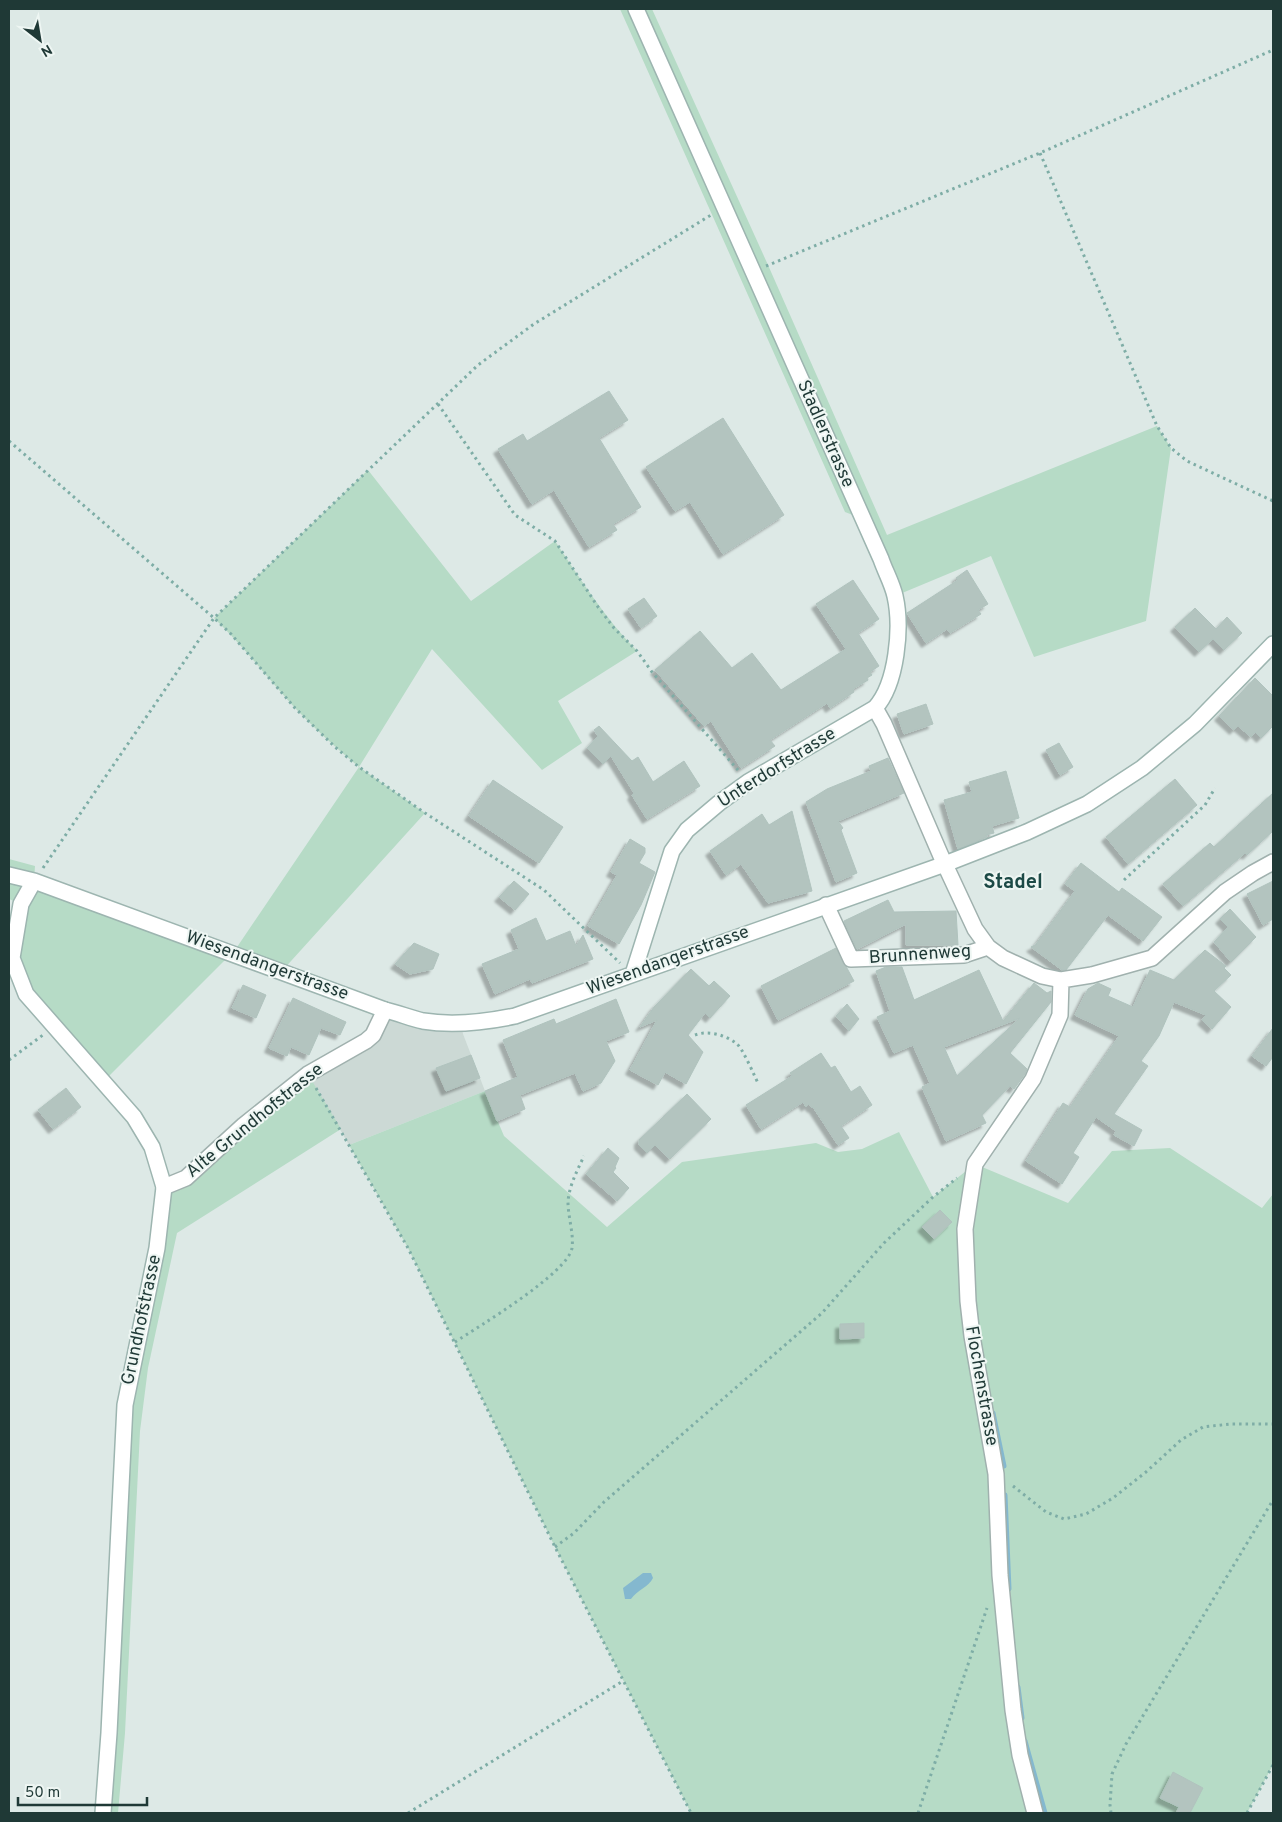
<svg xmlns="http://www.w3.org/2000/svg" width="1282" height="1822" viewBox="0 0 1282 1822" font-family="Overpass,sans-serif">
	<defs>
		<filter id="shadow"><feDropShadow dx="-4.5" dy="4.5" stdDeviation="1" flood-color="#0004"/></filter>
	</defs>
	<rect width="100%" height="100%" fill="#dde9e6"/>
	<path fill="#ccd9d5" d="M385 1010 461 1023 463 1034 485 1091 349 1145 308 1074 366 1041Z"/>
	<path fill="#b6dbc6" d="M620 9H652L768 265 887 535 1157 426 1171 448 1146 621 1034 657 991 556 895 596 863 519 845 512Z
		M368 470 471 601 555 541C581 580 605 618 637 651L558 701 582 743 542 770 432 649 359 767 425 813 282 971 232 953 103 1082 54 1027 12 958 21 904 9 899V859L35 866 34 881 233 953 359 767C336 748 314 728 294 707 267 677 243 646 214 618Z
		M308 1074 341 1129 177 1233 148 1368 140 1431 125 1733 118 1813H103L125 1405 164 1187Z
		M485 1091 504 1136 607 1227 682 1162 816 1143 838 1152 862 1149 899 1132 933 1197 975 1164 1068 1203 1112 1151 1170 1148 1262 1208 1273 1194V1765L1247 1813H691L555 1547 408 1248 349 1145Z"/>
	<path fill="#84b8cf" d="M643 1573H651L653 1578C649 1587 637 1590 631 1599H625L623 1588Z"/>
	<g fill="none" stroke-linecap="round" stroke-linejoin="round">
		<path stroke="#84b8cf" stroke-width="5" d="M993 1413 1004 1466
			M1005 1495 1009 1589
			M1018 1687 1022 1718
			M1025 1741 1045 1813"/>
	</g>
	<path fill="#b3c4bf" stroke="#b0c3be" fill-rule="evenodd" filter="url(#shadow)" d="M609 391 628 420 599 438 641 507 613 524 617 530 589 547 554 490 532 504 498 449 523 434 527 441Z
		M723 418 784 515 723 554 690 502 675 511 646 467Z
		M967 570 988 604 978 610 981 614 950 633 947 629 926 643 907 613 958 580 956 578Z
		M853 580 879 619 858 633 879 666 870 672 872 675 867 678 868 680 853 689 854 692 830 708 827 703 770 740 775 746 741 768 711 721 704 726 655 670 700 631 732 668 752 653 781 690 846 649 816 604Z
		M644 598 657 616 641 628 628 609Z
		M1195 608 1216 629 1227 617 1242 633 1224 650 1213 639 1199 652 1175 627Z
		M1255 678 1273 696V726L1261 738 1255 732 1251 737 1238 726 1234 730 1219 716Z
		M926 704 933 724 904 734 897 714Z
		M599 726 632 761 638 757 653 782 684 761 700 786 647 819 632 795 634 793 611 756 603 764 587 748 598 736 594 730Z
		M1059 743 1073 767 1060 775 1046 750Z
		M888 758 904 793 838 821 843 828 841 830 857 873 836 882 806 802 827 789 871 771 869 766Z
		M1006 771 1019 818 992 826 994 833 986 835 987 837 958 849 944 800 972 792 969 782Z
		M1175 779 1197 805 1128 864 1106 837Z
		M493 780 563 827 539 863 469 816Z
		M1273 793V831L1247 855 1245 853 1183 906 1163 884 1210 843 1214 847Z
		M792 811 812 891 768 903 741 864 726 875 710 851 762 814 769 825Z
		M630 839 645 848V853L639 863 655 872 641 905 619 944 588 926 617 875 611 872Z
		M1081 863 1119 892 1122 888 1162 917 1143 941 1108 915 1066 970H1062L1031 947 1037 944H1036L1075 891 1065 884Z
		M514 881 529 894 515 910 499 897Z
		M1273 881V919L1263 925 1247 894Z
		M888 900 894 912 956 911 958 945H906V924L857 949 844 921Z
		M1230 909 1256 937 1231 962 1214 942 1228 927 1220 919Z
		M536 918 546 941 570 931 576 946 583 935 593 959 532 983 530 979 495 994 482 964 519 949 511 930Z
		M414 943 439 954 433 969 410 974 395 964Z
		M836 948 854 981 778 1020 761 986Z
		M1205 950 1226 966 1224 968 1231 975 1214 991 1231 1007 1212 1029 1202 1020 1206 1015 1174 1002 1159 1036 1141 1061 1148 1066 1114 1114 1142 1130 1134 1146 1114 1135 1116 1131 1096 1117 1073 1153 1079 1157 1062 1184 1026 1161 1063 1103 1070 1107 1119 1036 1075 1015 1088 989 1098 983 1111 989 1108 996 1133 1007 1150 970 1174 980Z
		M886 967H902L914 1000 979 970 1003 1021 1034 983 1047 993 1051 991V1002L1010 1053 1027 1069 1025 1074 1014 1089 1010 1086 982 1115 986 1123 946 1141 922 1087 930 1083 913 1045 894 1053 877 1017 890 1011 876 971ZM1020 1018 957 1076 944 1047Z
		M691 969 709 986 714 981 730 996 710 1018 705 1013 688 1035 703 1052 686 1084 665 1072 658 1085 630 1070 657 1020 640 1027 654 1007Z
		M243 985 266 995 256 1018 232 1008Z
		M293 998 346 1022 340 1035 321 1028 309 1055 291 1047 287 1056 269 1048Z
		M616 999 629 1032 606 1041 615 1061 601 1083 583 1091 575 1073 520 1095 525 1109 497 1121 485 1091 518 1077 503 1040 554 1019 556 1024Z
		M847 1004 859 1019 849 1031 836 1016Z
		M1273 1028V1057L1266 1066 1252 1056Z
		M821 1053 831 1068 835 1066 851 1092 860 1086 872 1105 841 1126 849 1138 838 1145 813 1107 812 1108 809 1104 806 1107 803 1102 761 1129 746 1105 792 1076 790 1073Z
		M471 1055 480 1078 446 1091 436 1068Z
		M66 1088 81 1107 53 1129 38 1110Z
		M687 1094 711 1119 670 1159 655 1145 647 1153 639 1145V1140Z
		M608 1148 619 1158 615 1167 616 1168 613 1172 629 1188 617 1201 586 1174Z
		M940 1210 952 1222 934 1239 922 1227Z
		M864 1323V1338L840 1339V1324Z
		M1173 1772 1203 1788 1190 1813H1176L1179 1807 1160 1798Z"/>
	<g fill="none" stroke-linecap="round" stroke-linejoin="round">
		<g stroke="#a0b1ae" stroke-width="18">
			<path id="street" d="M875 708 884 724 941 856 975 929 988 947 1003 958 1042 976 1061 980 1092 975 1152 958 1225 892 1253 873 1273 862
				M826 905 851 959 964 955 988 947
				M164 1187 186 1178 244 1125 308 1074 366 1041 373 1035 385 1010
				M1035 1813 1020 1755 1013 1710 1000 1575 996 1474 972 1336 968 1301 965 1229 975 1164 1033 1079 1060 1015 1061 980"/>
		</g>
		<g stroke="#9db5b0" stroke-width="18">
			<path id="secondary" d="M9 875 34 881 385 1010C398 1013 410 1018 423 1021 453 1026 486 1022 515 1016L945 864 1027 832 1087 804 1142 768 1195 724 1273 644
				M34 881 21 904 12 958 26 994 134 1117 152 1147 164 1187 157 1248 125 1405 109 1733 103 1813
				M633 974 672 851 687 830 719 803 748 782 875 708C897 684 902 627 895 596 892 583 885 571 881 559L636 9"/>
		</g>
		<path stroke="#7eada6" stroke-width="3" stroke-dasharray="2.5 4" stroke-linecap="butt" d="M1040 153 1157 426 1171 448 1187 461 1273 501
			M766 266 1040 153 1273 50
			M438 404 515 515 555 541 598 607 614 628 637 651 652 672 738 770
			M9 441 214 618 231 634 295 708 335 747 359 767 425 813 544 890 620 963
			M43 868 214 618 478 365 534 324 711 215
			M1124 880 1205 805 1215 788
			M695 1035C708 1030 726 1035 737 1044 743 1049 754 1075 758 1083
			M9 1060 43 1035
			M316 1088 408 1248 555 1547 691 1813
			M455 1342C478 1327 568 1273 572 1248 574 1234 568 1217 568 1202 569 1186 577 1171 584 1156
			M1013 1486 1046 1512 1064 1519 1086 1514 1113 1498 1146 1472 1181 1440 1203 1427 1230 1424H1273
			M555 1547 574 1533 604 1502 822 1313 884 1243 933 1197 957 1178
			M408 1813 623 1681
			M918 1813 987 1608
			M1111 1813 1110 1805 1112 1774 1126 1744 1273 1500
			M1247 1813 1273 1765"/>
		<use href="#street" stroke="#fff" stroke-width="15"/>
		<use href="#secondary" stroke="#fff" stroke-width="15"/>
	</g>
	<g text-anchor="middle" dominant-baseline="central" stroke-width="4" stroke-linejoin="round" paint-order="stroke">
		<g font-size="18" fill="#1f3936" stroke="#eef6f3">
			<text transform="translate(825 434) rotate(66)">Stadlerstrasse</text>
			<text transform="translate(777 768) rotate(-32)">Unterdorfstrasse</text>
			<text transform="translate(920 955) rotate(-4)">Brunnenweg</text>
			<text transform="translate(668 961) rotate(-20)">Wiesendangerstrasse</text>
			<text transform="translate(267 966) rotate(20)">Wiesendangerstrasse</text>
			<text transform="translate(255 1121) rotate(-39)">Alte Grundhofstrasse</text>
			<text transform="translate(142 1320) rotate(-78)">Grundhofstrasse</text>
			<text transform="translate(981 1386) rotate(80)">Flochenstrasse</text>
		</g>
		<g font-size="20" font-weight="bold" fill="#1c4a46" stroke="#eef6f3">
			<text x="1013" y="883">Stadel</text>
		</g>
	</g>
	<rect width="1282" height="1822" fill="none" stroke="#1f3936" stroke-width="20"/>
	<g transform="translate(40 40) rotate(149)" stroke="#eef6f3" stroke-width="4" paint-order="stroke">
	<path d="M0-4L9 19L0 12L-9 19Z" fill="#1f3936"/>
	<text y="-8" font-size="14" font-weight="bold" text-anchor="middle" fill="#1f3936">N</text>
	</g>
	<path d="M18 1797v8h129v-8" fill="none" stroke="#1f3936" stroke-width="2.5"/>
	<text x="25" y="1797" font-size="15" fill="#1f3936" stroke="#eef6f3" stroke-width="4" paint-order="stroke">50 m</text>
</svg>
